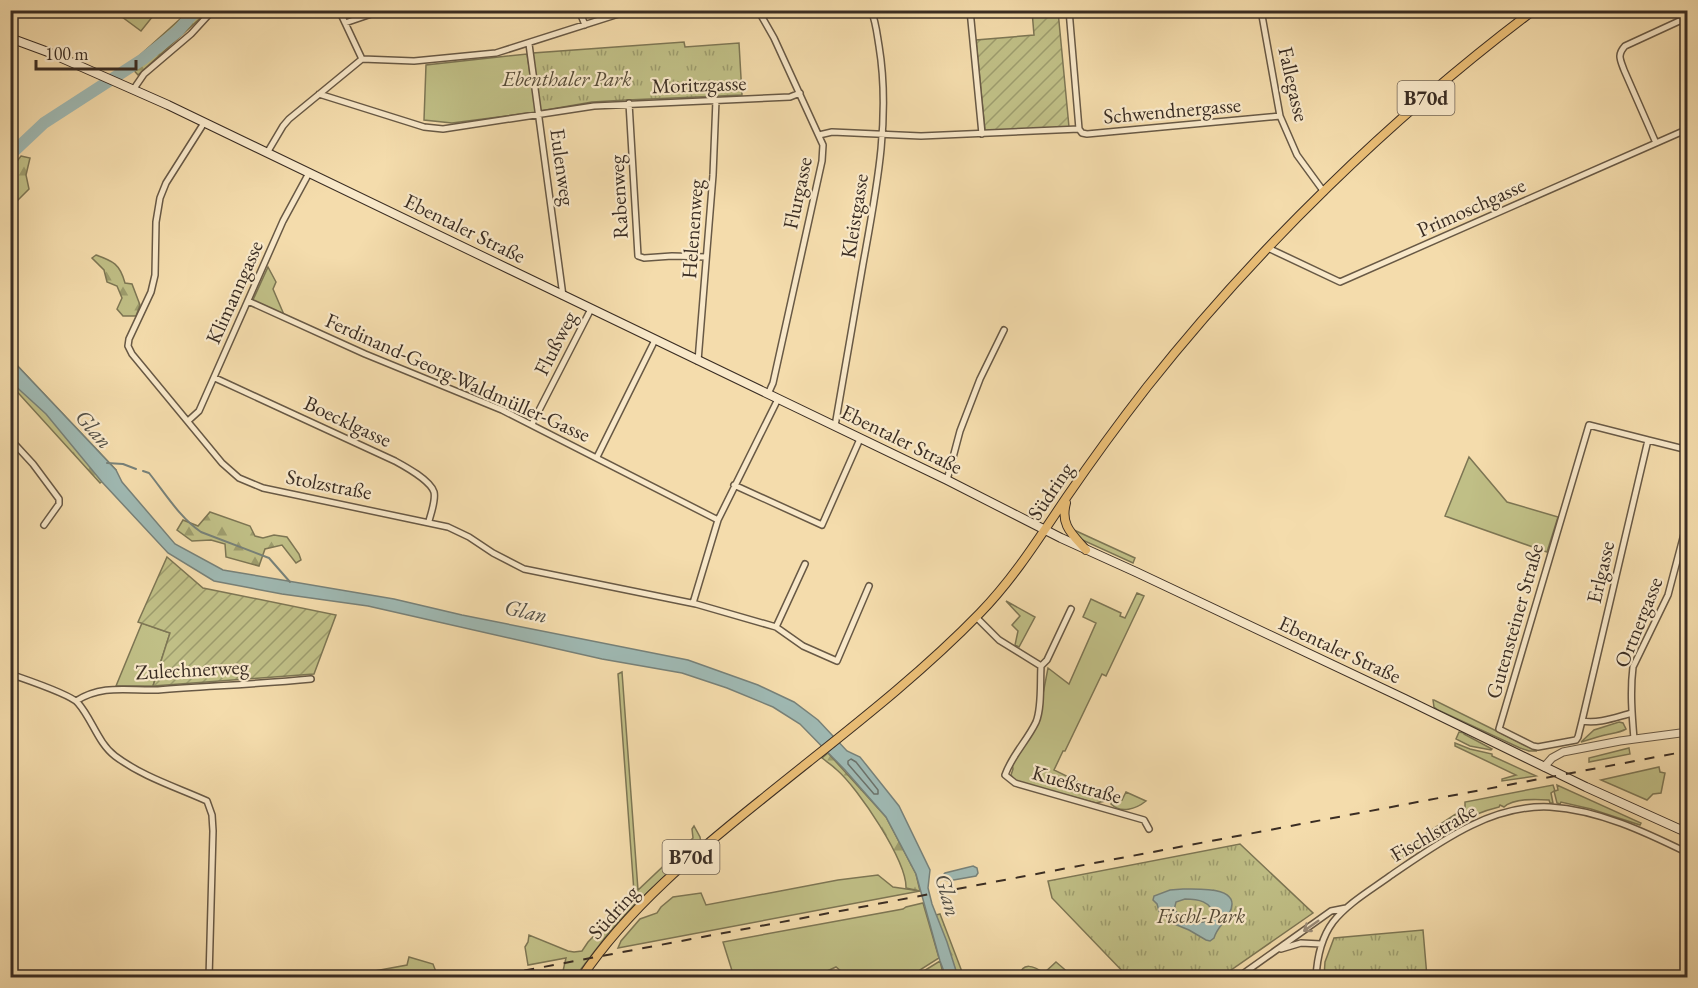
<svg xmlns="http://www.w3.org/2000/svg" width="1698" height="988" viewBox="0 0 1698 988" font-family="'EB Garamond',serif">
	<defs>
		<pattern id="forest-firs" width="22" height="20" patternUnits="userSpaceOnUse" patternTransform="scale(1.5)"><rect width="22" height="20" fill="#c0bf86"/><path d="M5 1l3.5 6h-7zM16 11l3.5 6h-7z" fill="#9d9c6d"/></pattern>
		<pattern id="park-tufts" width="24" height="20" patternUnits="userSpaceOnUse" patternTransform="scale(1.5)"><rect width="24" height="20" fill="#c0bf86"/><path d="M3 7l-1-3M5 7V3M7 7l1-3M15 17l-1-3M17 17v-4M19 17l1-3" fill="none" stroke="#9d9c6d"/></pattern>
		<pattern id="garden-furrows" width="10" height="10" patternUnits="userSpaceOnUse" patternTransform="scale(1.5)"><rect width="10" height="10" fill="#c0bf86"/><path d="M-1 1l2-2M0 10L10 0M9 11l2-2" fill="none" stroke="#9d9c6d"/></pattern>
	</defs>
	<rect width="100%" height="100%" fill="#f4dcac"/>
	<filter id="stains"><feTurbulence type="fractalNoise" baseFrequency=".00333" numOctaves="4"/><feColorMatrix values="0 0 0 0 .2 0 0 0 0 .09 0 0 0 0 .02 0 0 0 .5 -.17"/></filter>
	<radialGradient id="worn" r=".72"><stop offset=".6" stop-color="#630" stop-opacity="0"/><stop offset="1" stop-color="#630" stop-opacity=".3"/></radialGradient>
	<path fill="#c0bf86" stroke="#7d7654" stroke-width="1.5" d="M114 11H157L141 31Z
		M527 54 536 112 452 123 424 120 426 65Z
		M268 267 276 282 273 289 285 317 252 302Z
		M1469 457 1507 502 1558 517 1547 552 1445 516Z
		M1074 530 1135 558 1133 563 1078 538Z
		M1137 593 1144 596 1106 676 1102 674 1065 751H1063L1054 770 1105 795 1108 789 1109 791 1105 801 1096 803 1015 781 1011 775 1013 769 1012 763 1037 725 1048 668 1069 684 1096 623 1083 617 1091 599 1121 613 1120 616 1125 618Z
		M1006 601 1035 617 1019 647 1015 645 1018 631 1012 625 1020 616Z
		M142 623 170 633 153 686H116Z
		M622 672 638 890 693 838 692 829 694 826 700 837 701 843 634 905 607 935 575 977H535V976L563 971 566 958 528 965 525 947 528 942 529 935 568 951 574 952 582 951 588 942 629 900 634 892 618 674Z
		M1433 700H1434L1537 751H1529L1520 748 1438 710 1434 707Z
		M1619 722 1623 723 1626 729C1618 734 1609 733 1601 736 1594 738 1588 740 1581 742L1594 730Z
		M1459 732 1464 733V734L1492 749 1491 750 1470 746 1456 739Z
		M1455 743 1470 749 1492 754V756L1536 776 1502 781V779L1516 775 1455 746Z
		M1629 748 1630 754 1589 762V758Z
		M1659 767 1660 772 1665 773 1661 793 1653 794 1647 800 1601 780Z
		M1553 785 1555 791 1558 790 1557 785 1641 823 1640 825 1591 809 1561 802 1560 804 1557 803 1554 791 1551 793 1553 803H1550L1549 800C1535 799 1514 798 1504 807L1500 805 1499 807C1461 816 1428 840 1397 862L1392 856 1465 808V802Z
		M1126 792 1146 801C1136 809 1121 814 1111 804L1114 797 1122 800Z
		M878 875 893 887 920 891 618 948 621 941 640 919 657 913 661 907 673 897 701 893 706 905 838 880Z
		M923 903 939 958 909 977H848L836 967 814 977H734L723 942 903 909 906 907Z
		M409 957 433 964 438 977H342L407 965Z
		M940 961 944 977H914Z
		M1056 962 1070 974 1067 977H1019C1022 961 1034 966 1044 973Z"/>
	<path fill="url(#forest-firs)" stroke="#7d7654" stroke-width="1.5" d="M189 11H208L138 75 129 65Z
		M21 156 30 158 26 175 29 189 16 202 15 217 11 222V169Z
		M96 255C113 261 120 264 125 283L132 284 140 305 136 316H123L117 309 122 298 117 286 107 282 104 270 92 258Z
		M11 359 116 470 100 483 11 385Z
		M210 512 250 526 255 536 263 538 274 535 287 537 299 554 301 560 296 563 282 545 265 549 259 566 226 557 225 544 211 540 192 541 177 530 183 520 198 526Z
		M828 753 886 817 916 874 920 891 906 888C907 861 858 788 837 770 832 765 827 762 822 758Z
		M940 914 964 977H958L936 915Z"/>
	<path fill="url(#park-tufts)" stroke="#7d7654" stroke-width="1.5" d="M684 42 685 47 739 43 742 95 627 100 592 102 540 111 533 53Z
		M1240 844 1313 913 1221 977H1128L1052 898 1048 881Z
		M1423 930 1427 977H1324L1325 962 1334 938Z"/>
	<path fill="url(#garden-furrows)" stroke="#7d7654" stroke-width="1.5" d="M1032 11H1058L1069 127 985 131 976 40 1034 35Z
		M167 557 203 588 336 615 314 674 153 686 170 633 138 622Z"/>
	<path fill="#9fb9b3" stroke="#778179" stroke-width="1.5" fill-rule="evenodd" d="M11 359 116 470 122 482 175 544 223 570 394 599 462 615 688 660 758 685 794 702 818 720 847 751 860 757 899 806 930 870 928 888 932 904 947 942 958 977H946L940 961 916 874 886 817 845 770 800 724 773 707 727 688 682 673 602 659 368 606 282 594 214 581 168 553 102 482 46 414 11 382Z
		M973 866 977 868 978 873 976 876 948 881 943 879 942 876 945 873Z
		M1183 889C1199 889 1244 886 1229 914 1224 923 1217 928 1214 938L1210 941 1206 940 1189 930 1172 923 1159 911 1157 904 1153 900 1154 896 1170 890ZM1185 899C1198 899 1211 901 1214 916 1201 929 1186 920 1174 910L1176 902Z"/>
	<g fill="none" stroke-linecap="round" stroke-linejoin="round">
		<path stroke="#6c736b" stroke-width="1.5" d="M851 759 856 762 878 790V794H874L848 764V761Z"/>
		<path stroke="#778179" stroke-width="2" d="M107 463 123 464 136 469
			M143 471 149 473C165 493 180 518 201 532L269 558 290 582"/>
		<path stroke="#9fb9b3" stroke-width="12" d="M10 155 44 123 143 59 178 31 196 10"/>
		<g stroke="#685945" stroke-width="8">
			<path id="minor" d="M339 10 362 59
				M579 10 585 25
				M758 10 774 38 823 145 822 161 773 383 768 394
				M970 10 982 134
				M1069 10 1079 129 1082 133 1087 134 1280 116
				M1261 10 1280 116 1297 155 1324 192
				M345 23 383 10
				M529 44 563 296
				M133 90 144 74 191 34 213 10
				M319 94 424 127 443 129 594 106 790 97 800 93
				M629 103 638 256 644 258 672 256 706 257
				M204 123 166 183 160 198 156 222 155 275 151 292 129 339 128 346 132 354 222 463 239 478 263 488 448 527 469 537 493 553 524 569 696 604 776 627 803 646 837 661 869 586
				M819 135 832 132 921 136 1079 129
				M1656 143 1624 70C1620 59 1617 55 1625 46L1688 17
				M267 153 283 126 289 119 362 59 414 61 496 53 631 10
				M1268 248 1340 282 1688 129
				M248 301 365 354 502 410 718 520
				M698 361 713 175 716 100
				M215 378 395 461C406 467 430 480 434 492 436 500 431 513 429 521
				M188 421 199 411 283 221 309 173
				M532 424 591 309
				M835 426C844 372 854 318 863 264 876 192 891 119 879 46 877 34 876 22 871 10
				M10 439 33 464 59 499V504L44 525
				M1648 440 1688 450
				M597 457 655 340
				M947 480 960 431 980 379 1004 330
				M734 485 822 525 860 439
				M693 603 718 520 778 399
				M976 617 999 640 1041 666C1040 682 1042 708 1036 722 1027 741 1012 755 1005 775L1015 783 1144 820 1149 829
				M776 627 805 564
				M1041 666 1047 660 1071 609
				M10 674C24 679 70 694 78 703 92 719 98 743 115 756 143 777 176 787 207 801L212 815 213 831 209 978
				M76 701C103 684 128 691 158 690 209 686 260 684 311 679
				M1582 721 1578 737 1576 740 1538 747 1533 746 1499 729 1589 425 1648 440 1582 721C1599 724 1616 717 1632 713
				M1634 739C1632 715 1630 691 1633 667L1668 595 1688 519
				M1281 949 1301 943 1321 944
				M1237 978 1331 911 1346 908
				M1316 978C1317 958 1321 938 1333 922 1348 903 1371 890 1390 876 1437 844 1490 804 1550 807 1599 810 1645 832 1688 853"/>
		</g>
		<g stroke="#685945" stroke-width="9">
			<path id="tertiary" d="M1544 767 1552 758 1563 752 1620 741 1688 732"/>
		</g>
		<g stroke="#3a2d23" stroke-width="10">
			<path id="secondary" d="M10 38 48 52 168 105 947 480 1061 538 1136 572 1405 699 1586 787 1688 833"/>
		</g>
		<g stroke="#3a2d23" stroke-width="10">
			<path id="primary" d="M1066 503C1060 525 1072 534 1086 550
				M581 978C629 907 695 853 761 800 835 740 913 682 980 613 1014 578 1039 538 1066 498 1092 460 1119 423 1147 387 1257 248 1392 117 1534 10"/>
		</g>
		<use href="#minor" stroke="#f8e8c9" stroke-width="5"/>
		<use href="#tertiary" stroke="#f8e8c9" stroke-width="7"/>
		<use href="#secondary" stroke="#f8e8c9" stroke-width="8"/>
		<use href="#primary" stroke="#eabe76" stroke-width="8"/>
		<path stroke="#3a2d23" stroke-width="2" stroke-dasharray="10 10" stroke-linecap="butt" d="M485 978 1688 751"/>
	</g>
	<defs><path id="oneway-shaft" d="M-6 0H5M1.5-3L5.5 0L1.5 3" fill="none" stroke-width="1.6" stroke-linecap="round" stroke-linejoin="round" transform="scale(1.5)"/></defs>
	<use stroke="#998a76" href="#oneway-shaft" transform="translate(1311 926) rotate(145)"/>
	<g text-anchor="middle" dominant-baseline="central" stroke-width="4.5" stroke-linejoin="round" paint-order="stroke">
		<g fill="#f8e8c9" stroke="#736555" stroke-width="1.5">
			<rect x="1397.5" y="81" width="57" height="34" rx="4.5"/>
			<rect x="662.5" y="840" width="57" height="34" rx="4.5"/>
		</g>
		<g font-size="20" font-weight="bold" fill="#3a2d23">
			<text x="1426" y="98">B70d</text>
			<text x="691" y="857">B70d</text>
		</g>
		<g font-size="21" font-style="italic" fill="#554a37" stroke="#f8e8c9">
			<text x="567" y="78">Ebenthaler Park</text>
			<text x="1201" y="915">Fischl-Park</text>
		</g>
		<g font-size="21" fill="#3a2d23" stroke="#f8e8c9">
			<text transform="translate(699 84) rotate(-2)">Moritzgasse</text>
			<text transform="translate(1294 84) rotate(77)">Fallegasse</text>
			<text transform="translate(1172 110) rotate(-5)">Schwendnergasse</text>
			<text transform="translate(563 167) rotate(82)">Eulenweg</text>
			<text transform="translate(797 193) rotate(-78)">Flurgasse</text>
			<text transform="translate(618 197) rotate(-93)">Rabenweg</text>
			<text transform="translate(1471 207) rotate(-24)">Primoschgasse</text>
			<text transform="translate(854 216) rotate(-81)">Kleistgasse</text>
			<text transform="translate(465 228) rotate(26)">Ebentaler Straße</text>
			<text transform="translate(692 229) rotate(-86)">Helenenweg</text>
			<text transform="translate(234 292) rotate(-66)">Klimanngasse</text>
			<text transform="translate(555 343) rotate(-63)">Flußweg</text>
			<text transform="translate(458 377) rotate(24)">Ferdinand-Georg-Waldmüller-Gasse</text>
			<text transform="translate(348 421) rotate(25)">Boecklgasse</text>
			<text transform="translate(902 439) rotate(26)">Ebentaler Straße</text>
			<text transform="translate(329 484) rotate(11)">Stolzstraße</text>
			<text transform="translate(1050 491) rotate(-56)">Südring</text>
			<text transform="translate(1600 572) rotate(-77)">Erlgasse</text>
			<text transform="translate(1514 621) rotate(-74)">Gutensteiner Straße</text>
			<text transform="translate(1638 622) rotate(-68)">Ortnergasse</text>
			<text transform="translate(1340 649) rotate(25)">Ebentaler Straße</text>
			<text transform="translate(192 669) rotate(-3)">Zulechnerweg</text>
			<text transform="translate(1077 784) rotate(16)">Kueßstraße</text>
			<text transform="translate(1433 832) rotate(-30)">Fischlstraße</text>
			<text transform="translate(613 912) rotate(-48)">Südring</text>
		</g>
		<g font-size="22" font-style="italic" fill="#535047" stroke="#f8e8c9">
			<text transform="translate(94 429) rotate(49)">Glan</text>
			<text transform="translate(526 611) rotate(12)">Glan</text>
			<text transform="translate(948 895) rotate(74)">Glan</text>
		</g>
	</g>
	<rect width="1698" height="988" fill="none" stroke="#f4dcac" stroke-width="36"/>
	<rect x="12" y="12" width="1674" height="964" fill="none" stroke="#3a2d23" stroke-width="3"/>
	<rect x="18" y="18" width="1662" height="952" fill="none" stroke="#3a2d23" stroke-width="1.5"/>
	<path d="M36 60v9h100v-9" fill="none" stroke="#3a2d23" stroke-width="3"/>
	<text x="45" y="60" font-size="18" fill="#3a2d23" stroke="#f8e8c9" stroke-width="4.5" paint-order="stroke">100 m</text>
	<rect width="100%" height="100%" filter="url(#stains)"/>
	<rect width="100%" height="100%" fill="url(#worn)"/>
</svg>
